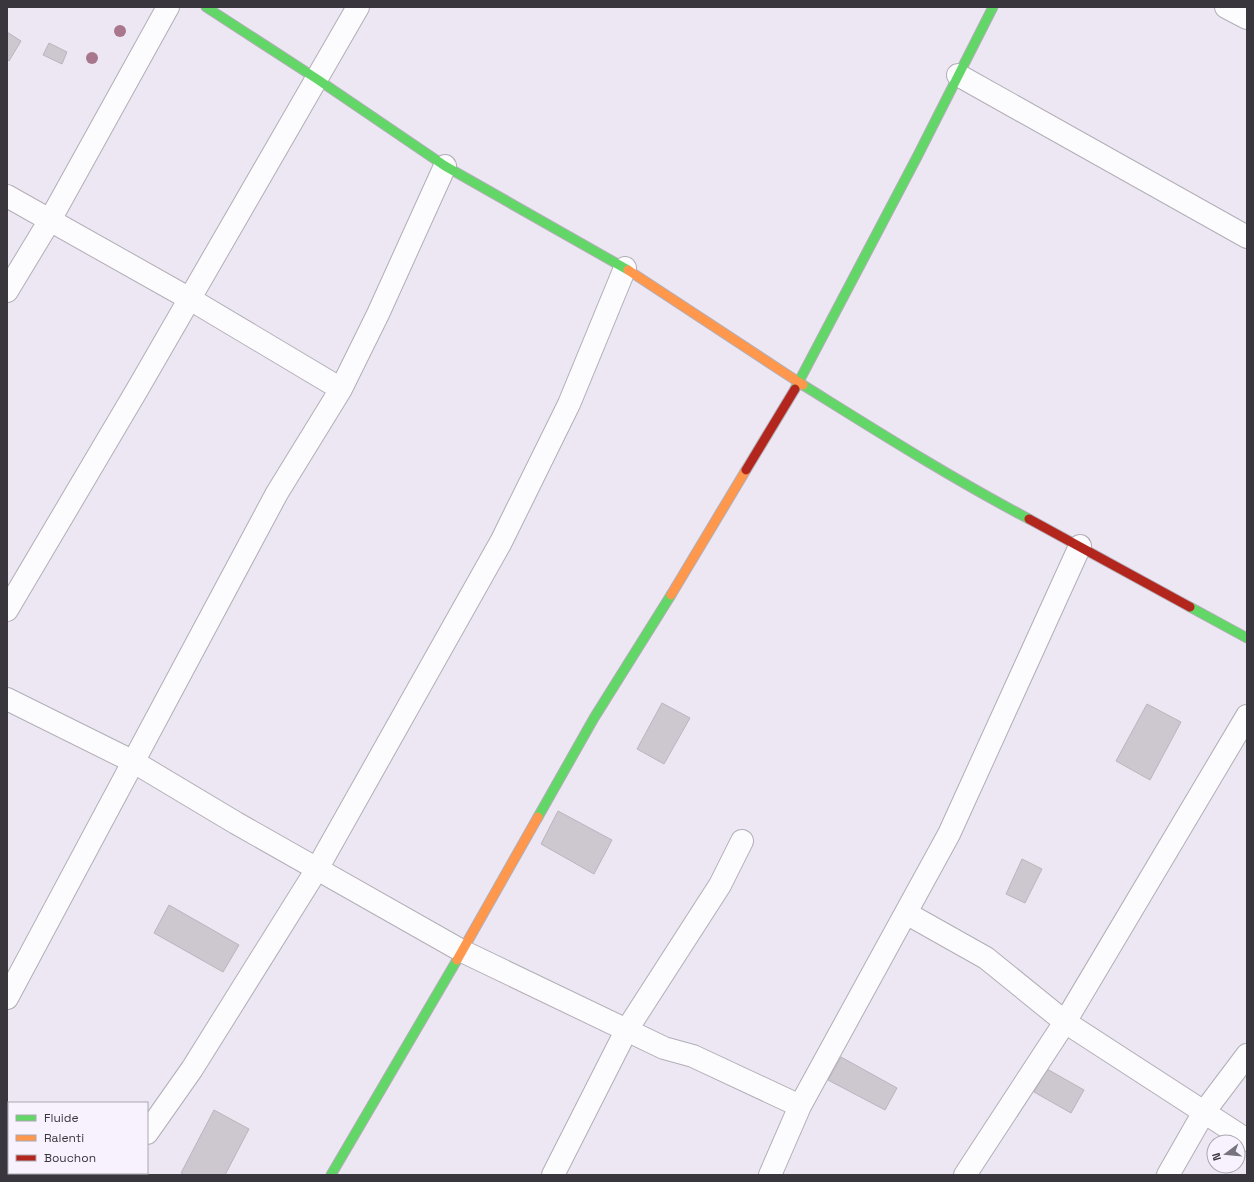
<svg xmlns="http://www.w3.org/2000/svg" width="1254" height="1182" viewBox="0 0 1254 1182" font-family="'Space Grotesk',sans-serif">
	<rect width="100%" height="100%" fill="#ece7f3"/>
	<path fill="#cdc7cf" stroke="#bab5bd" d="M7 32 21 41 9 61 7 59Z
		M49 43 67 52 62 64 43 55Z
		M662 703 690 718 664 764 637 749Z
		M1147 704 1181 722 1150 780 1116 761Z
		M558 811 612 840 594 874 541 844Z
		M1022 859 1042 869 1025 903 1006 894Z
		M169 905 239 945 223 972 154 933Z
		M841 1057 897 1088 885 1110 828 1080Z
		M1047 1069 1084 1090 1071 1113 1034 1092Z
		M214 1110 249 1129 225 1175H185L181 1173Z"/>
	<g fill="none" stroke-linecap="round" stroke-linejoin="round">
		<g stroke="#b2aeb7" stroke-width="24">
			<path id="street" d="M1226 7 1247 18
				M958 75 1247 237
				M7 196 190 299 341 389
				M7 291 50 220 168 7
				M7 610 137 390 358 7
				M7 699 134 762 236 823 462 951 664 1048 693 1056 800 1106
				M906 913 986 958 1065 1022 1247 1140
				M7 998 277 493 341 389 378 314 445 166
				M147 1133 192 1069 317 869 501 542 569 404 625 268
				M119 1175 120 1173
				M553 1175 626 1031 720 885 742 841
				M770 1175 800 1106 949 834 1080 546
				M965 1175 1065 1022 1247 716
				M1168 1175 1204 1112 1247 1055"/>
		</g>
		<g stroke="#b2aeb7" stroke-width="11">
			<path id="fast" d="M206 7 317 79 445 166 628 270
				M803 385C877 431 951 478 1029 519
				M795 389 917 157 993 7
				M1190 607 1247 638
				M538 817 594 718 671 595
				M331 1175 457 960"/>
		</g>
		<g stroke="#b2aeb7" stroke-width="11">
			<path id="slow" d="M628 270 803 385
				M671 595 746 470
				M457 960 538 817"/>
		</g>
		<g stroke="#b2aeb7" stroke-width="11">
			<path id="jam" d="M746 470 795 389
				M1029 519 1190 607"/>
		</g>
		<use href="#street" stroke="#fcfbfd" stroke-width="22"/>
		<use href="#fast" stroke="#63d668" stroke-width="9"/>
		<use href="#slow" stroke="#ff974d" stroke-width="9"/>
		<use href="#jam" stroke="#b3261e" stroke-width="9"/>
	</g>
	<g fill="#a9778d">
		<circle cx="120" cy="31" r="6"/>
		<circle cx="92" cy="58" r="6"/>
	</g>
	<rect width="1254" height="1182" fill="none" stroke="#39363e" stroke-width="16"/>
	<rect x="8" y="1102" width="140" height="72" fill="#f7f2fe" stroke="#aba7b1"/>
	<rect x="16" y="1115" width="20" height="6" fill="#63d668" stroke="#aba7b1"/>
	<text x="44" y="1122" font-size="12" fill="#39363e">Fluide</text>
	<rect x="16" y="1135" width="20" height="6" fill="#ff974d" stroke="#aba7b1"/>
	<text x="44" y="1142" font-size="12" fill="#39363e">Ralenti</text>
	<rect x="16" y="1155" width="20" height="6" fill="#b3261e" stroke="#aba7b1"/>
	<text x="44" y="1162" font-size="12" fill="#39363e">Bouchon</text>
	<g transform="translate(1226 1154) rotate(254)"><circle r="19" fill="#f7f2fe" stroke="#aba7b1"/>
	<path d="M0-3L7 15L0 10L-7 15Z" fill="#78747d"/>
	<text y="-6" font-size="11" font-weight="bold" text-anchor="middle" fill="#39363e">N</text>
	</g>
</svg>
